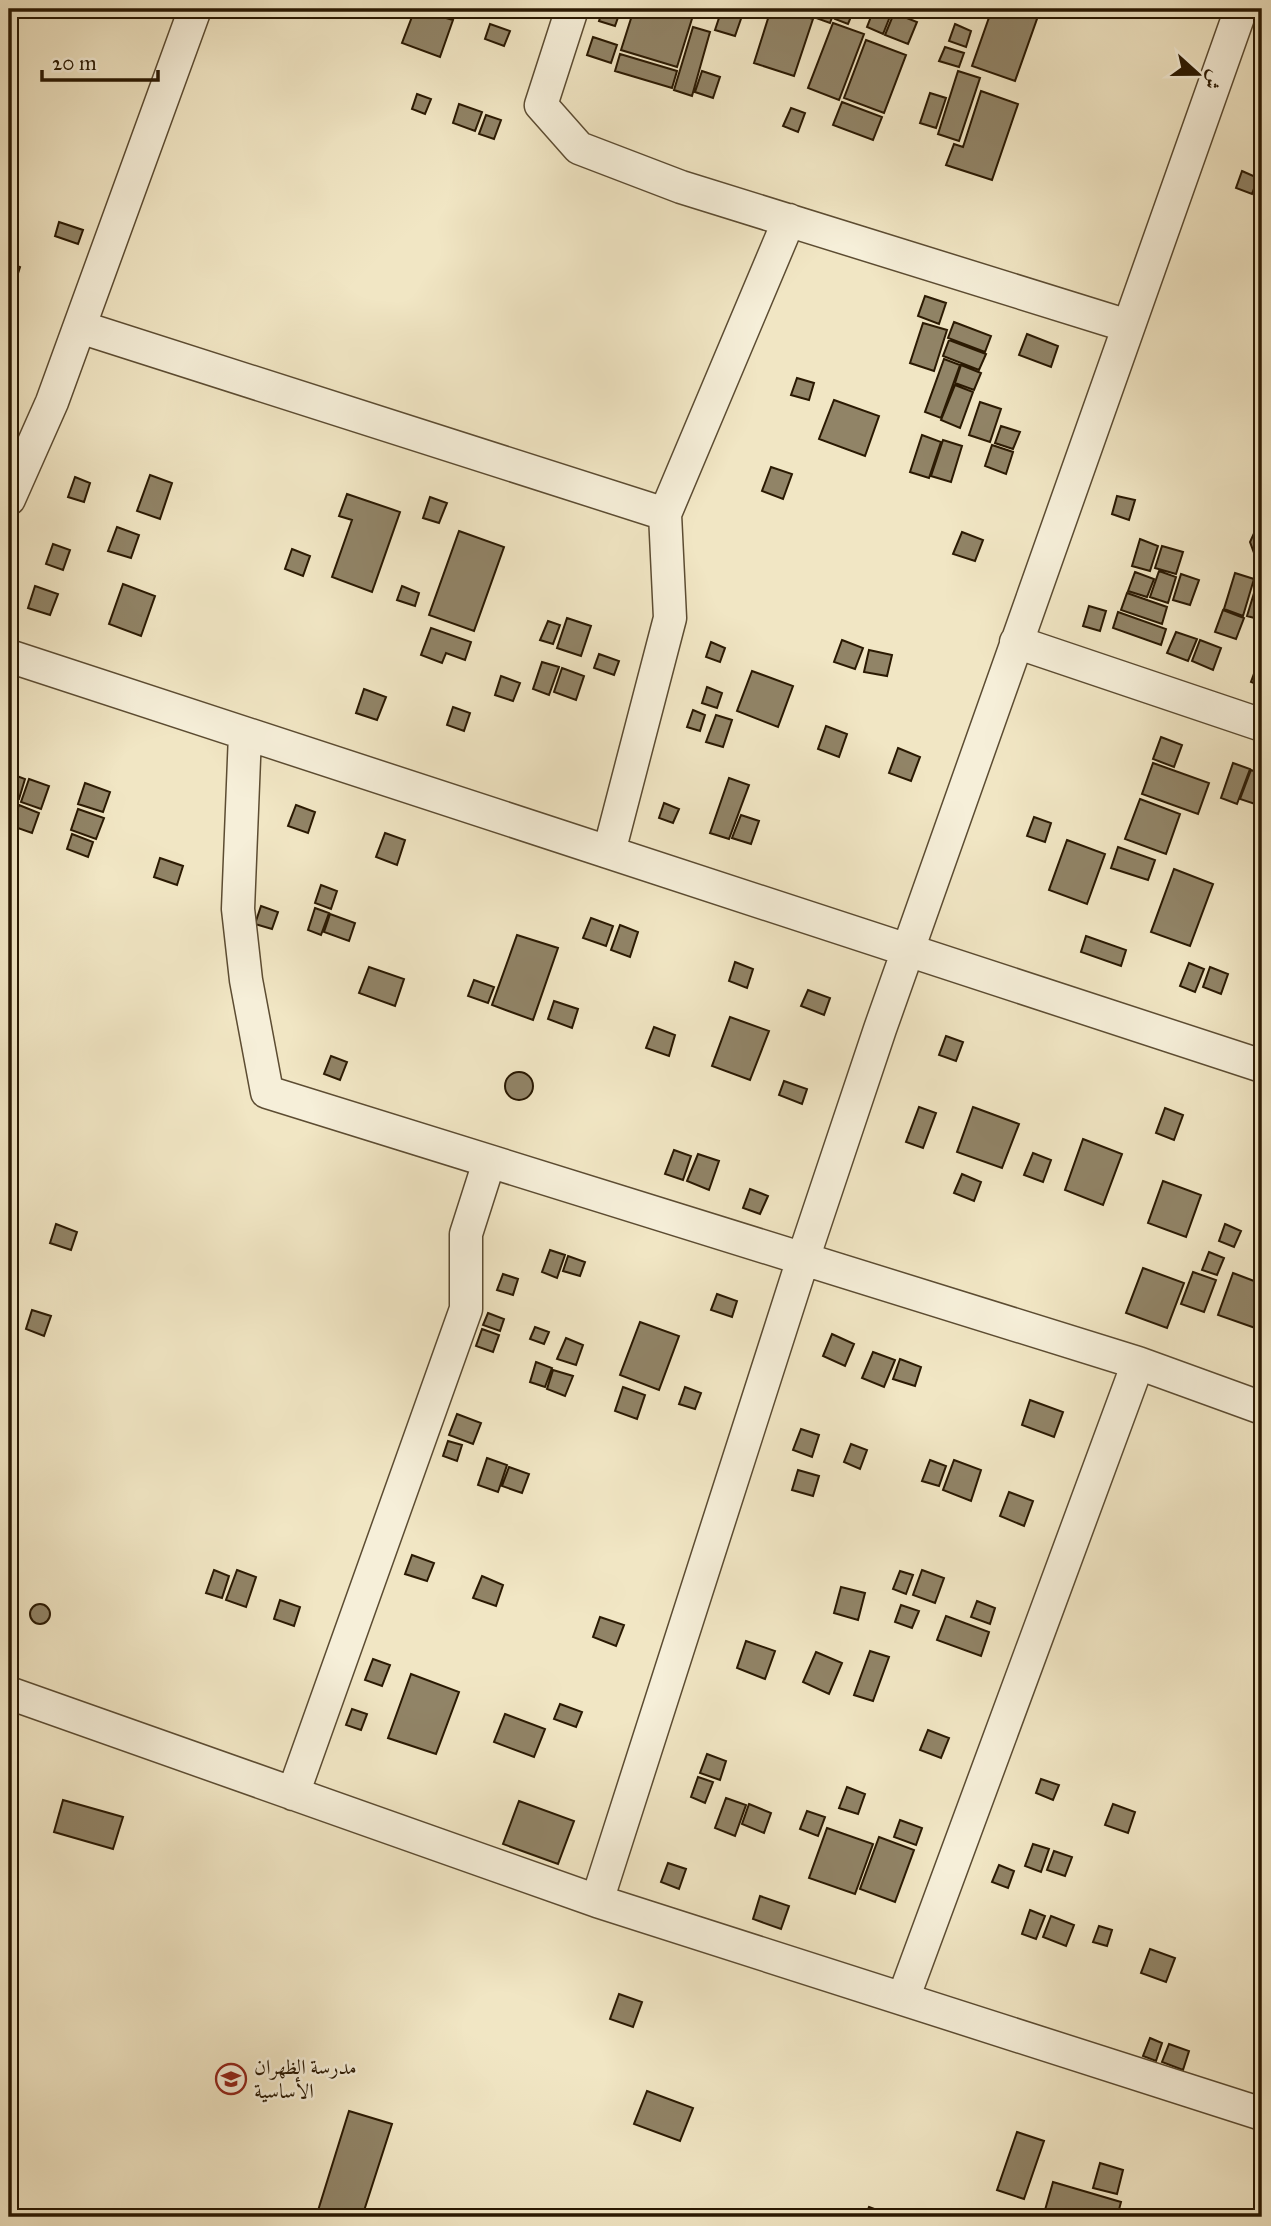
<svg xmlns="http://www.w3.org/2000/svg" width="1271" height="2226" viewBox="0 0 1271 2226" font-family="'IM FELL Great Primer',Amiri,serif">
	<rect width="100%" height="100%" fill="#f1e6c4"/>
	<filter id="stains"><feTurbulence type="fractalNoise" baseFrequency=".00286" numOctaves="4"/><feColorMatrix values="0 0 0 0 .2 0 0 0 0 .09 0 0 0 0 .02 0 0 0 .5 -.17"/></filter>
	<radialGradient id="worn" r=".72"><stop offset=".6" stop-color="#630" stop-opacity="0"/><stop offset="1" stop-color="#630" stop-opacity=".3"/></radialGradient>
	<path fill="#918467" stroke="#2a1902" stroke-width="2" d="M415 9 453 20 440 57 402 43Z
		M603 9H621L615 26 599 21Z
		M634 9H695L677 67 621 50Z
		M722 9 743 13 735 36 715 30Z
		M771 9H782L813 19 794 76 754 63Z
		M820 9H835L830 23 816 18Z
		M839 9 853 12 848 24 835 19Z
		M874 9H893L883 34 867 27Z
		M992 9H1018L1038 16 1015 81 972 66Z
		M894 13 917 22 908 44 885 35Z
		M833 23 864 34 839 100 808 88Z
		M490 24 510 31 504 46 485 39Z
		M955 24 971 31 966 47 949 41Z
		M693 27 710 32 692 96 674 90Z
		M593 37 617 45 611 63 587 55Z
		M866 40 906 55 884 113 844 98Z
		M945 47 964 53 959 67 939 61Z
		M620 54 677 71 672 88 615 71Z
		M702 71 720 77 713 98 695 92Z
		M958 71 980 78 959 141 938 134Z
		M981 91 1018 104 992 180 946 165 954 144 963 147Z
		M930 93 946 98 936 128 920 123Z
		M417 94 431 99 425 114 412 109Z
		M842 102 882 117 873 140 833 125Z
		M459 104 482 112 475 131 453 123Z
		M791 108 805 113 798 132 783 126Z
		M486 115 501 120 494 139 479 134Z
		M1242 171 1258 178 1252 194 1236 188Z
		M59 222 83 230 78 244 55 236Z
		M9 263 20 267 14 286 9 284Z
		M925 296 946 303 939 324 918 316Z
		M954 322 991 336 985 352 948 338Z
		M923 323 947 330 934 371 910 363Z
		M1027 334 1058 346 1051 367 1019 355Z
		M949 340 986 354 979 370 943 356Z
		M944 359 960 365 941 418 925 412Z
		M961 365 981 373 974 390 955 383Z
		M797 378 814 383 809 400 791 395Z
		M955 385 973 392 960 428 941 420Z
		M834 400 879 416 865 456 819 439Z
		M980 402 1001 409 990 442 969 435Z
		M1001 426 1020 432 1013 449 995 443Z
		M922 435 941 442 929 478 910 472Z
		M943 440 962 446 951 482 931 476Z
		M992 445 1013 452 1006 474 985 466Z
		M771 467 792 474 783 499 762 491Z
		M150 475 172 483 160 519 137 511Z
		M75 477 90 483 84 502 68 497Z
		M347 494 400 512 372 592 332 577 352 520 339 516Z
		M1117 496 1135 500 1129 520 1112 514Z
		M430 497 447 503 439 523 423 518Z
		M1262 525V559L1254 553 1250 542 1255 531Z
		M117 527 139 535 131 558 108 551Z
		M459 531 504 547 474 631 429 615Z
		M962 532 983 540 975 561 953 554Z
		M1140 539 1158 546 1150 571 1132 566Z
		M53 544 70 550 63 570 46 564Z
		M1162 546 1183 552 1176 574 1155 568Z
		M292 549 310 556 303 576 285 569Z
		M1159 571 1176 577 1168 603 1150 597Z
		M1135 572 1154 579 1147 597 1128 591Z
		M1235 573 1254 579 1243 616 1224 609Z
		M1181 574 1199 580 1190 605 1173 600Z
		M1258 580 1262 581V620L1247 616Z
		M123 584 155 596 141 636 109 624Z
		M35 586 58 594 50 615 28 608Z
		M402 586 419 593 415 606 397 600Z
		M1127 593 1167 607 1162 624 1121 610Z
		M1089 606 1106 611 1100 631 1083 626Z
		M1223 610 1244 618 1236 639 1215 632Z
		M1118 612 1166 629 1161 645 1113 628Z
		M567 618 591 626 581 656 557 648Z
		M548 621 560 625 553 644 540 640Z
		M431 628 471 642 465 660 446 653 442 663 421 655Z
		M1176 632 1197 639 1188 661 1167 653Z
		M842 640 863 648 855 669 834 662Z
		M1200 640 1221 648 1213 670 1192 661Z
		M711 642 725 648 720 662 706 657Z
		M869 650 892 655 887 676 864 672Z
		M599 654 619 661 614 675 594 668Z
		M1259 660 1262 661V686L1251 682Z
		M542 662 559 667 549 695 533 689Z
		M562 668 584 676 576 700 554 692Z
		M752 671 793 686 778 727 737 711Z
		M501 676 520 683 513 701 495 695Z
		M707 687 722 693 717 708 702 703Z
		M364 689 386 697 377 720 356 713Z
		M453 707 470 713 464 731 447 725Z
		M693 710 705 715 700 731 687 727Z
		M716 715 732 720 723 747 706 742Z
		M826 726 847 734 839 757 818 749Z
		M1161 737 1182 745 1174 767 1153 759Z
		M898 748 920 757 911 781 889 773Z
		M1153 763 1209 783 1198 814 1142 794Z
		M1233 763 1250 769 1237 804 1221 798Z
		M1251 770 1262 774V792L1258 805 1240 799Z
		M9 773 25 779 19 799 9 795Z
		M729 778 749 785 729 839 710 833Z
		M29 779 49 786 41 809 21 802Z
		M85 783 110 792 103 812 78 804Z
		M9 799 17 802 10 824H9Z
		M1140 799 1180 814 1166 854 1125 839Z
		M664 803 679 809 673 823 659 818Z
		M19 805 39 813 32 833 12 826Z
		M296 805 315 812 308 833 288 826Z
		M78 809 104 818 96 839 71 830Z
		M741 815 759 821 751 844 732 838Z
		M1034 817 1051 823 1045 842 1027 836Z
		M385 833 405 840 397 865 376 857Z
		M72 834 93 842 88 857 67 849Z
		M1067 840 1105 854 1087 904 1049 890Z
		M1118 847 1155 860 1148 880 1111 868Z
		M160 858 183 866 177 885 154 877Z
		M1174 869 1213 884 1190 946 1151 932Z
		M321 885 337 891 331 909 315 903Z
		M261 906 278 912 272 929 255 924Z
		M315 908 329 913 321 935 308 930Z
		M330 914 355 923 349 941 324 932Z
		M591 918 613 926 606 946 583 938Z
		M620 925 638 932 630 957 611 950Z
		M517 935 558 948 533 1020 492 1005Z
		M1086 936 1126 950 1121 966 1081 952Z
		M735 962 753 969 747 988 729 981Z
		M1189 963 1204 969 1195 992 1180 986Z
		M369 967 404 979 395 1006 359 993Z
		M1210 967 1228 974 1221 994 1203 987Z
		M474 980 494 987 488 1003 468 996Z
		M808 990 830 998 824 1015 801 1006Z
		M554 1001 578 1009 572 1028 548 1019Z
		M730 1017 769 1031 750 1080 712 1066Z
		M654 1027 675 1035 669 1056 646 1048Z
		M946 1036 963 1042 956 1061 939 1055Z
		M331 1056 347 1062 340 1080 324 1074Z
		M505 1086a14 14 0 1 1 28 0a14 14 0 1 1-28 0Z
		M784 1081 807 1089 802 1104 779 1095Z
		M919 1107 936 1113 923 1148 906 1142Z
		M973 1107 1019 1124 1002 1168 957 1152Z
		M1165 1108 1183 1115 1174 1140 1156 1133Z
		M1083 1139 1122 1154 1103 1205 1065 1190Z
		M674 1150 691 1156 683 1180 665 1174Z
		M1033 1153 1051 1160 1043 1182 1024 1175Z
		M698 1154 719 1161 709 1190 687 1181Z
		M962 1174 981 1182 974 1201 954 1193Z
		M1163 1181 1201 1195 1186 1237 1148 1223Z
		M750 1189 768 1196 760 1214 743 1208Z
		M56 1224 77 1232 71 1250 50 1243Z
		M1225 1224 1241 1231 1234 1247 1219 1241Z
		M550 1250 565 1255 557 1278 542 1272Z
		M1209 1252 1224 1258 1217 1275 1202 1270Z
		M568 1256 585 1262 580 1276 563 1271Z
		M1143 1268 1184 1283 1167 1328 1126 1313Z
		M1193 1272 1216 1280 1204 1312 1181 1304Z
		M1233 1273 1262 1284 1261 1330 1218 1315Z
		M503 1274 518 1279 513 1295 497 1290Z
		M717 1294 737 1301 732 1317 711 1310Z
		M32 1310 51 1316 44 1336 26 1329Z
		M488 1313 504 1319 500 1331 483 1325Z
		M640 1322 679 1336 659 1390 620 1375Z
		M535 1327 549 1332 544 1344 530 1339Z
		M482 1329 499 1335 493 1352 476 1346Z
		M832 1334 854 1344 845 1366 823 1356Z
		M566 1338 583 1345 576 1365 557 1359Z
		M873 1352 895 1360 884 1387 862 1378Z
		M900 1359 921 1367 915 1386 893 1379Z
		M536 1362 552 1368 545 1387 530 1382Z
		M553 1370 573 1376 565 1396 547 1389Z
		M623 1387 645 1395 637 1419 615 1411Z
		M685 1387 701 1393 695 1409 679 1404Z
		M1030 1400 1063 1412 1054 1437 1022 1425Z
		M457 1414 481 1423 473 1444 449 1435Z
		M801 1429 819 1435 812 1457 793 1450Z
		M448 1441 462 1445 457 1461 443 1456Z
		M851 1444 867 1450 860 1469 844 1462Z
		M487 1458 507 1465 498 1492 478 1485Z
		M930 1460 946 1466 939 1486 922 1481Z
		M954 1460 981 1470 971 1501 943 1490Z
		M509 1467 529 1474 522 1493 502 1486Z
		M798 1470 819 1476 813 1496 792 1490Z
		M1009 1492 1033 1501 1024 1526 1000 1516Z
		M412 1555 434 1563 427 1581 405 1574Z
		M214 1570 229 1576 222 1598 206 1593Z
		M237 1570 256 1577 246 1607 226 1600Z
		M922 1570 944 1578 935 1603 913 1595Z
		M900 1571 913 1575 906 1594 893 1589Z
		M482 1576 503 1585 496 1606 473 1598Z
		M841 1587 865 1593 858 1620 834 1613Z
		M280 1600 300 1607 294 1626 274 1619Z
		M977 1601 995 1608 990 1624 971 1617Z
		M30 1614a10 10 0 1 1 20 0a10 10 0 1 1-20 0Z
		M901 1605 919 1611 912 1628 895 1622Z
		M946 1616 989 1632 981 1656 937 1640Z
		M600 1617 624 1625 616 1646 593 1637Z
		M746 1641 775 1651 765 1679 737 1668Z
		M870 1651 889 1657 873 1701 854 1695Z
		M816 1652 842 1663 829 1694 803 1682Z
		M373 1659 390 1665 382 1686 365 1680Z
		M411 1674 459 1692 436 1754 388 1738Z
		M560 1704 582 1712 576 1727 554 1719Z
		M352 1709 367 1714 361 1730 346 1725Z
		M505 1714 545 1729 534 1757 494 1742Z
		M928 1730 949 1738 941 1758 920 1750Z
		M707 1754 726 1761 720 1780 700 1773Z
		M698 1777 713 1782 705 1803 691 1797Z
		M1041 1779 1059 1785 1053 1800 1036 1793Z
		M847 1787 865 1794 858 1814 839 1808Z
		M726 1798 746 1805 735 1836 715 1828Z
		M63 1800 123 1817 113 1849 54 1832Z
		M519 1801 574 1821 558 1864 503 1844Z
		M749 1804 771 1813 764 1833 742 1824Z
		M1113 1804 1135 1812 1128 1833 1105 1825Z
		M807 1811 825 1817 818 1836 800 1829Z
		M900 1820 922 1828 916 1845 894 1837Z
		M827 1828 873 1844 855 1894 809 1878Z
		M879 1837 914 1850 895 1902 860 1889Z
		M1033 1844 1049 1849 1041 1872 1025 1866Z
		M1054 1851 1072 1857 1065 1876 1047 1870Z
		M668 1863 686 1869 679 1889 661 1882Z
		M999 1865 1014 1871 1008 1888 992 1882Z
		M760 1896 789 1906 781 1929 753 1919Z
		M1030 1910 1045 1916 1036 1939 1022 1934Z
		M1051 1916 1074 1925 1066 1946 1043 1937Z
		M1099 1926 1112 1930 1107 1946 1093 1942Z
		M1150 1949 1175 1958 1166 1982 1141 1973Z
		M619 1994 642 2002 633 2027 610 2019Z
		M1150 2038 1162 2043 1156 2061 1143 2056Z
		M1169 2044 1189 2051 1183 2070 1162 2062Z
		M647 2091 693 2108 680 2141 634 2124Z
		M349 2111 392 2124 362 2217H316Z
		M1017 2132 1044 2141 1024 2199 997 2190Z
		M1100 2163 1123 2170 1117 2194 1093 2188Z
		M1053 2182 1121 2202 1117 2217H1043Z
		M869 2207 888 2214 887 2217H865Z"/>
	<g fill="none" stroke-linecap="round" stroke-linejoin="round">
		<g stroke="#5c4c32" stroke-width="35">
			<path id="street" d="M572 9 541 105 579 148 681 187 1128 326
				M80 327 665 514 670 618 609 852
				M9 499 52 402 195 9
				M665 514 789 220
				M1016 642 1262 725
				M9 656 1262 1066
				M245 734 238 909 246 980 267 1092 1138 1363 1262 1408
				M9 1693 597 1901 1262 2114
				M293 1794 466 1309V1234L489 1162
				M597 1901 803 1259 880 1029 1241 9
				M903 1999 1138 1363"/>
		</g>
		<use href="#street" stroke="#f6efd9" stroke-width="32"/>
	</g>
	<defs>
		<g id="school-ring" transform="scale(1.575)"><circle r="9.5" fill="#f6efd9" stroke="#8f2418" stroke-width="1.5"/><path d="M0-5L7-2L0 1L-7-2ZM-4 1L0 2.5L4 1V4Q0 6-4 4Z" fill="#8f2418"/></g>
	</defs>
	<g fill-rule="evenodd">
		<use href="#school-ring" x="231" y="2079"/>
	</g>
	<g text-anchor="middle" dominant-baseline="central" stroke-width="5" stroke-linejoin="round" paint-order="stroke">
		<g font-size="21" fill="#2a1902" stroke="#f6efd9" text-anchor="start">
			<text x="254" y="2067">مدرسة الظهران<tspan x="254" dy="24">الأساسية</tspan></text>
		</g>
	</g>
	<rect width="1271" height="2226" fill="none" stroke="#f1e6c4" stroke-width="35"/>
	<rect x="10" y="10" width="1250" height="2205" fill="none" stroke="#2a1902" stroke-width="3.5"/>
	<rect x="18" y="18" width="1236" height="2191" fill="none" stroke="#2a1902" stroke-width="2"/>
	<g transform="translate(1198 74) rotate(111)" stroke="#f6efd9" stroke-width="5" paint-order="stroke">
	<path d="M0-5L12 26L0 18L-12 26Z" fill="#2a1902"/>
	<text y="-10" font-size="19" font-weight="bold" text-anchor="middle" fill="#2a1902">ش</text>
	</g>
	<path d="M42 70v10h116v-10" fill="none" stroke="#2a1902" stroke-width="3.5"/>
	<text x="52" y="70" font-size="21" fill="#2a1902" stroke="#f6efd9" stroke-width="5" paint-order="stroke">20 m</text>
	<rect width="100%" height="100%" filter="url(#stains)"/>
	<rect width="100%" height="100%" fill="url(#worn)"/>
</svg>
